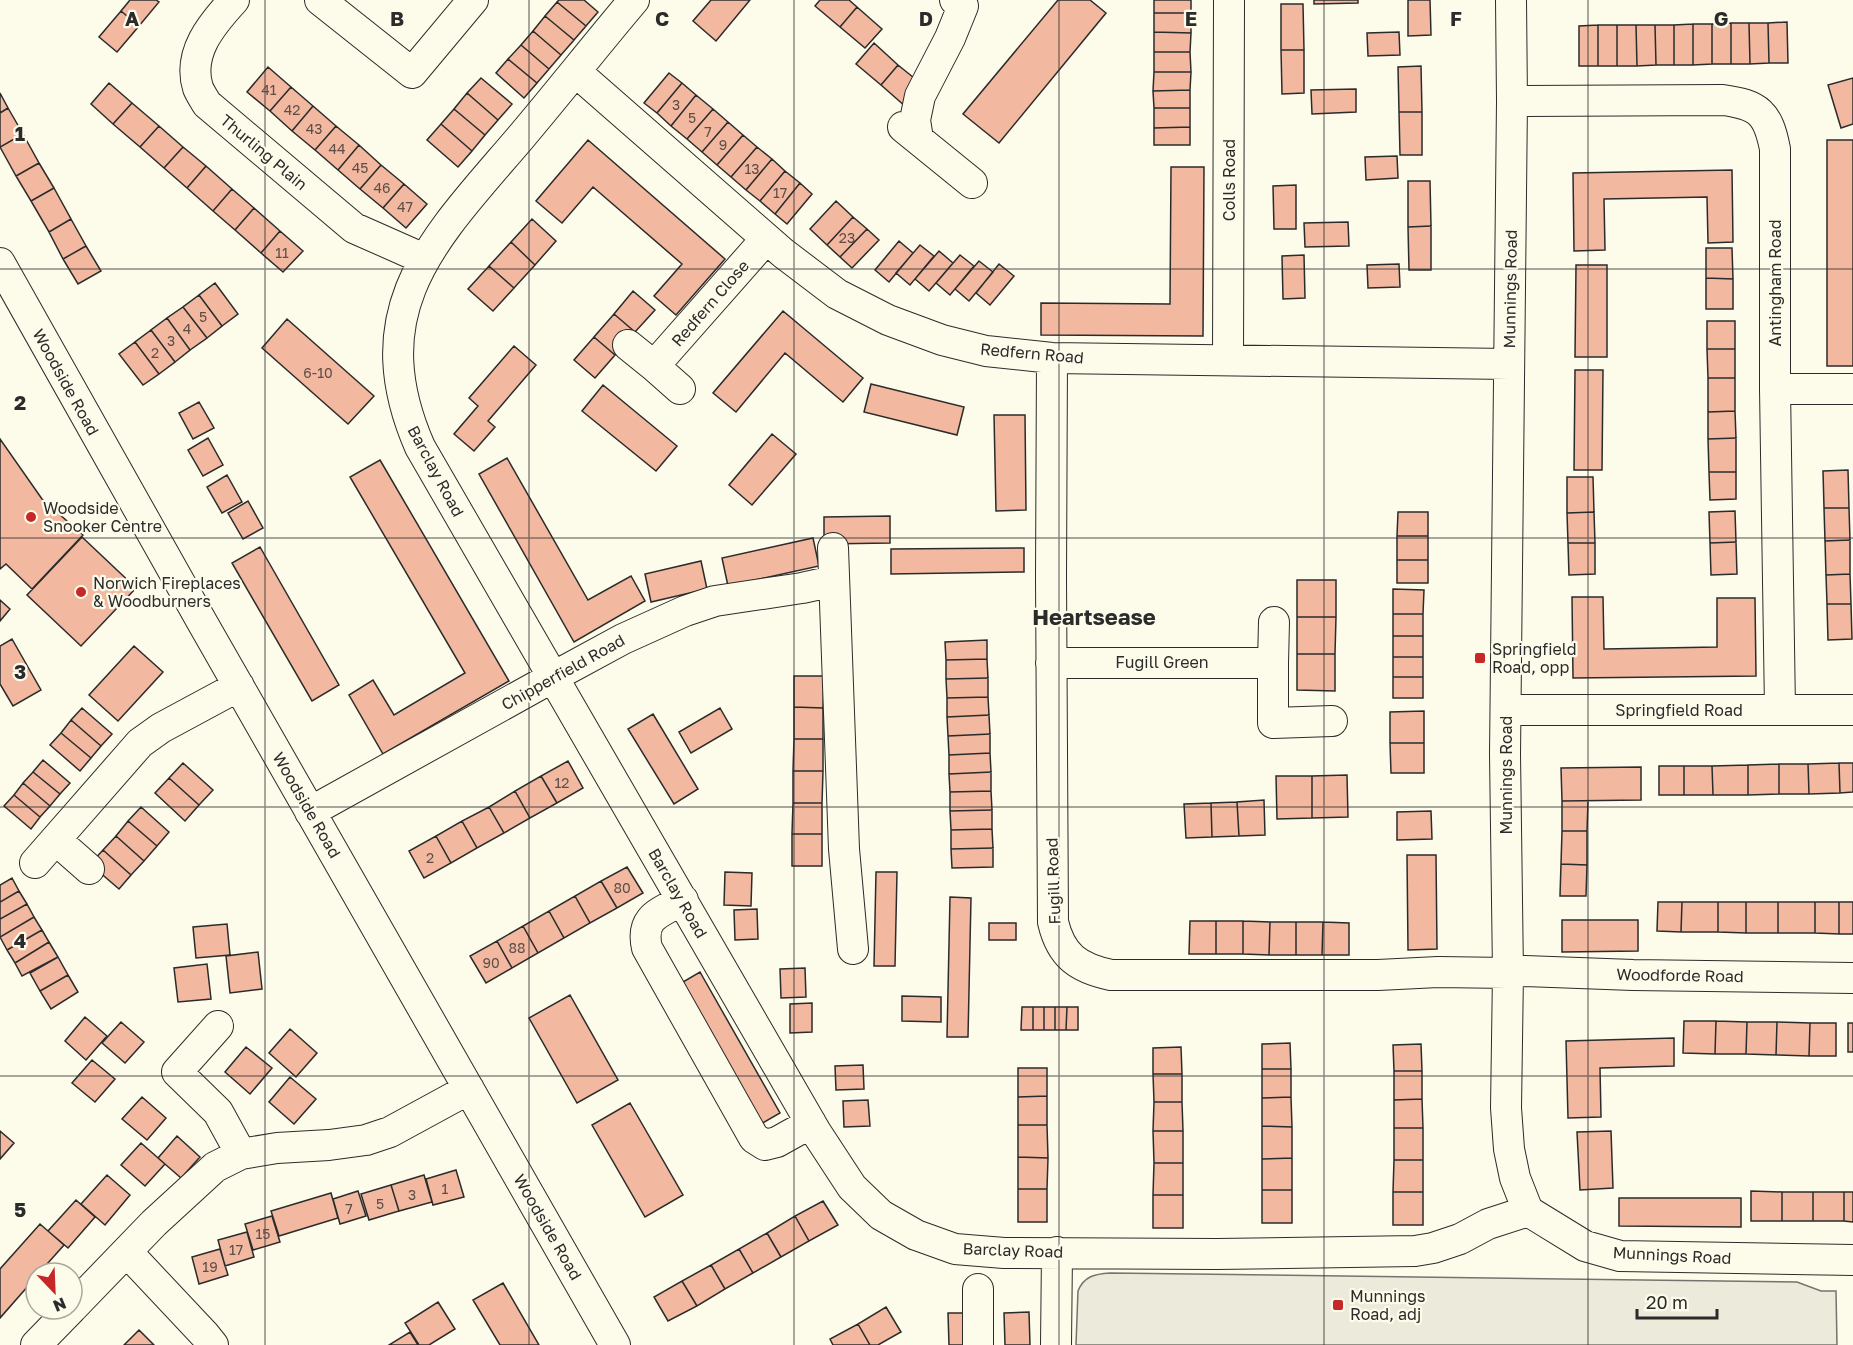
<svg xmlns="http://www.w3.org/2000/svg" width="1853" height="1345" viewBox="0 0 1853 1345" font-family="'Golos Text',sans-serif">
	<rect width="100%" height="100%" fill="#fdfbea"/>
	<path fill="#ecebdb" stroke="#74746e" stroke-width="1.5" d="M1110 1273 1797 1282 1821 1291H1836L1837 1345H1076L1078 1291C1084 1276 1095 1274 1110 1273Z"/>
	<path fill="#f2b8a0" stroke="#2b2b2b" stroke-width="1.5" d="M130 0H156L159 2 139 26 121 11Z
		M559 0H584L598 12 586 26 557 2Z
		M711 0H750L716 41 693 21Z
		M820 0H849L857 7 840 27 815 6Z
		M1058 0H1090L1106 13 999 143 963 114Z
		M1154 0H1191V13H1154Z
		M1314 0H1358V3L1314 4Z
		M1408 0H1430L1431 35 1408 36Z
		M557 2 586 26 574 40 545 16Z
		M1281 4H1303L1304 50H1281Z
		M857 7 882 29 865 48 840 27Z
		M121 11 139 26 117 52 99 37Z
		M1154 13H1191V33L1154 32Z
		M545 16 574 40 561 55 533 31Z
		M1787 22 1788 63H1769L1768 23Z
		M1731 23V64H1712V24Z
		M1731 23H1749L1750 64H1731Z
		M1749 23H1768L1769 63 1750 64Z
		M1693 24V65H1674V25Z
		M1693 24H1712V64L1693 65Z
		M1598 25V66H1579V26Z
		M1598 25H1617V66H1598Z
		M1617 25H1636L1637 66H1617Z
		M1636 25H1655L1656 65 1637 66Z
		M1655 25H1674V65H1656Z
		M533 31 561 55 549 69 521 45Z
		M1154 32 1191 33 1190 52H1154Z
		M1399 32 1400 55 1368 56 1367 33Z
		M874 43 898 65 881 85 856 64Z
		M521 45 549 69 537 83 508 59Z
		M1281 50H1304V93L1282 94Z
		M1154 52H1190L1191 72H1154Z
		M508 59 537 83 524 98 496 73Z
		M898 65 924 86 906 107 881 85Z
		M1421 66 1422 112H1399L1398 67Z
		M268 67 291 87 270 111 247 92Z
		M1154 72H1191L1190 90 1153 91Z
		M669 73 682 83 657 113 644 103Z
		M481 78 512 104 498 120 467 93Z
		M1853 78V124L1841 128 1828 85Z
		M109 83 132 103 113 124 91 104Z
		M682 83 696 95 671 126 657 113Z
		M291 87 313 106 292 131 270 111Z
		M1356 89V112L1312 114 1311 90Z
		M1190 90V108H1154L1153 91Z
		M0 93 8 108 0 113Z
		M467 93 498 120 485 135 454 109Z
		M696 95 713 109 687 139 671 126Z
		M132 103 159 126 140 147 113 124Z
		M313 106 336 126 315 150 292 131Z
		M8 108 23 134 0 147V113Z
		M1154 108H1190V127L1154 128Z
		M454 109 485 135 472 151 441 124Z
		M713 109 728 122 702 152 687 139Z
		M1399 112H1422V155H1400Z
		M728 122 743 135 717 165 702 152Z
		M441 124 472 151 458 167 427 140Z
		M159 126 183 147 164 168 140 147Z
		M336 126 359 145 338 170 315 150Z
		M1190 127V145H1154V128Z
		M23 134 39 163 16 176 0 147Z
		M743 135 757 147 731 177 717 165Z
		M588 140 725 259 676 315 654 296 682 264 593 187 562 223 536 201Z
		M1827 140H1853V366H1827Z
		M359 145 381 165 360 189 338 170Z
		M183 147 206 166 187 188 164 168Z
		M757 147 772 159 746 190 731 177Z
		M1397 156 1398 178 1366 180 1365 157Z
		M772 159 785 171 760 201 746 190Z
		M39 163 54 188 31 201 16 176Z
		M381 165 404 184 383 208 360 189Z
		M206 166 232 189 213 211 187 188Z
		M1171 167H1204L1203 336 1041 335V303L1170 304Z
		M1732 170 1733 242 1708 243 1707 197 1604 199 1605 250 1574 251 1573 173Z
		M785 171 800 183 775 214 760 201Z
		M1408 181H1430L1431 226 1408 227Z
		M800 183 812 194 787 224 775 214Z
		M404 184 427 204 406 228 383 208Z
		M1296 185V229H1274L1273 186Z
		M54 188 71 219 49 232 31 201Z
		M232 189 254 208 235 230 213 211Z
		M836 201 853 217 827 245 810 229Z
		M254 208 280 231 261 253 235 230Z
		M853 217 867 229 840 257 827 245Z
		M71 219 86 246 63 259 49 232Z
		M532 219 556 241 535 265 511 242Z
		M1348 222 1349 246 1305 247 1304 223Z
		M1431 226V270H1409L1408 227Z
		M867 229 879 240 852 268 840 257Z
		M280 231 303 251 283 272 261 253Z
		M899 241 913 253 889 282 875 270Z
		M511 242 535 265 514 288 489 266Z
		M920 245 934 256 910 285 896 273Z
		M86 246 101 271 78 284 63 259Z
		M1706 248H1732L1733 279 1706 278Z
		M939 251 953 263 929 291 915 279Z
		M960 255 974 266 950 295 936 283Z
		M1304 255 1305 298 1283 299 1282 256Z
		M979 261 993 272 969 301 955 289Z
		M999 264 1014 276 990 305 976 293Z
		M1399 264 1400 287 1368 288 1367 265Z
		M1576 265H1607V357H1575Z
		M489 266 514 288 493 311 468 289Z
		M1706 278 1733 279V309H1706Z
		M215 283 238 314 222 326 199 295Z
		M633 291 655 310 635 332 614 314Z
		M199 295 222 326 207 338 183 307Z
		M183 307 207 338 190 350 167 318Z
		M783 311 863 378 843 402 785 353 736 412 713 393Z
		M614 314 635 332 615 355 594 337Z
		M167 318 190 350 175 362 151 330Z
		M287 319 374 396 348 424 262 348Z
		M1707 321H1735V349H1707Z
		M151 330 175 362 159 374 135 342Z
		M594 337 615 355 595 378 574 360Z
		M135 342 159 374 143 385 119 354Z
		M514 346 536 365 488 421 495 427 474 451 454 434 478 406 469 398Z
		M1707 349H1735V378H1708Z
		M1575 370H1603L1602 470H1574Z
		M1708 378H1735V411L1708 412Z
		M871 384 964 407 957 435 864 412Z
		M603 385 677 446 656 471 582 411Z
		M199 402 214 428 193 439 179 413Z
		M1735 411 1736 438 1708 439V412Z
		M994 415H1025L1026 510 996 511Z
		M772 434 796 454 752 505 729 485Z
		M208 438 223 465 203 476 188 450Z
		M1736 438V472H1709L1708 439Z
		M0 439 42 499 83 535 32 589 6 564 0 569Z
		M507 458 588 600 631 576 645 601 574 642 479 474Z
		M380 460 509 681 383 754 349 695 373 680 394 715 465 673 350 477Z
		M1848 470 1849 508H1824L1823 471Z
		M1709 472H1736V499L1710 500Z
		M227 475 242 502 222 513 207 487Z
		M1567 477H1593L1594 512 1567 513Z
		M248 501 263 528 243 539 228 513Z
		M1824 508H1849L1850 540 1825 541Z
		M1735 511 1736 542 1710 543 1709 512Z
		M1398 512H1428V536H1397Z
		M1594 512 1595 543H1568L1567 513Z
		M890 516V543L824 544V517Z
		M1397 536H1428V560H1397Z
		M82 537 136 588 81 646 27 595Z
		M813 538 819 566 728 586 722 558Z
		M1850 540V574L1826 575 1825 541Z
		M1736 542 1737 574 1711 575 1710 543Z
		M1568 543H1595V574L1569 575Z
		M260 547 339 685 312 701 232 563Z
		M1024 548V572L891 574V549Z
		M1397 560H1428V583H1397Z
		M701 561 707 589 651 602 645 574Z
		M1850 574 1851 604H1827L1826 575Z
		M1297 580H1336V617H1297Z
		M1393 589 1424 590 1423 614H1393Z
		M1572 597H1603L1604 649 1717 647V598H1755L1756 676 1573 678Z
		M0 600 10 609 0 621Z
		M1827 604H1851L1852 639 1828 640Z
		M1393 614H1423V636H1393Z
		M1297 617H1336L1335 654H1297Z
		M1393 636H1423V657H1393Z
		M12 639 41 690 13 706 0 684V646Z
		M987 640V659L946 660 945 642Z
		M134 646 163 672 118 721 89 695Z
		M1297 654H1335V691L1297 690Z
		M1393 657H1423V677H1393Z
		M987 659 988 678 946 679V660Z
		M794 676H824L823 708 794 707Z
		M1393 677H1423V698H1393Z
		M988 678V697L947 698 946 679Z
		M988 697 989 715 947 717V698Z
		M794 707 823 708V739H794Z
		M82 708 112 734 101 746 71 720Z
		M720 708 732 729 691 753 679 732Z
		M1424 711V743H1390V712Z
		M653 714 698 789 674 804 628 729Z
		M989 715 990 734 948 736 947 717Z
		M71 720 101 746 91 758 61 733Z
		M61 733 91 758 80 771 50 745Z
		M990 734V753L949 755 948 736Z
		M794 739H823V771H793Z
		M1390 743H1424V773H1391Z
		M990 753 991 772 949 774V755Z
		M43 760 70 783 60 794 33 772Z
		M568 761 583 788 557 803 541 776Z
		M183 763 213 790 199 805 169 778Z
		M1839 763H1853V792L1840 793Z
		M1839 763 1840 793 1809 794 1808 764Z
		M1779 764H1808L1809 794H1779Z
		M1779 764V794L1748 795V765Z
		M1748 765V795H1713L1712 766Z
		M1659 766H1684V795H1659Z
		M1684 766H1712L1713 795H1684Z
		M1641 767V800L1562 801 1561 768Z
		M793 771H823L822 803H793Z
		M33 772 60 794 50 806 23 783Z
		M991 772V791L950 792 949 774Z
		M1347 775 1348 817 1312 818V776Z
		M541 776 557 803 530 818 515 791Z
		M1276 776H1312V818L1277 819Z
		M169 778 199 805 185 821 155 793Z
		M23 783 50 806 40 817 14 795Z
		M515 791 530 818 504 833 489 807Z
		M991 791 992 810 950 811V792Z
		M14 795 40 817 31 829 4 806Z
		M1264 800 1265 835 1239 836 1237 802Z
		M1562 801H1588L1587 831H1562Z
		M1237 802 1239 836 1212 837 1211 803Z
		M793 803H822V834H792Z
		M1211 803 1212 837 1186 838 1184 804Z
		M141 807 169 832 157 846 128 821Z
		M489 807 504 833 477 848 462 821Z
		M992 810V829L951 830 950 811Z
		M1431 811 1432 839 1397 840V812Z
		M128 821 157 846 144 861 116 836Z
		M462 821 477 848 451 863 436 836Z
		M992 829 993 848 951 849V830Z
		M1562 831H1587V865L1561 864Z
		M792 834H822V866H792Z
		M116 836 144 861 131 875 103 850Z
		M436 836 451 863 424 878 409 851Z
		M993 848V867L952 868 951 849Z
		M103 850 131 875 119 889 90 864Z
		M1407 855H1436L1437 949 1408 950Z
		M1561 864 1587 865 1586 896H1560Z
		M627 867 643 893 617 908 601 881Z
		M725 872 752 873 751 906 724 905Z
		M876 872H897L895 966H874Z
		M12 878 19 891 0 902V885Z
		M601 881 617 908 590 923 575 896Z
		M19 891 27 904 0 919V902Z
		M575 896 590 923 564 938 549 911Z
		M950 897 971 898 968 1037H947Z
		M1658 902H1682L1681 932 1657 931Z
		M1682 902H1718V932H1681Z
		M1718 902H1746V933L1718 932Z
		M1746 902H1778V933H1746Z
		M1778 902H1815V933H1778Z
		M1815 902H1839V934L1815 933Z
		M1839 902H1853V934H1839Z
		M27 904 34 917 0 937V919Z
		M757 909 758 939 735 940 734 910Z
		M549 911 564 938 538 953 523 926Z
		M34 917 42 930 7 950 0 937Z
		M1562 920H1638V951L1562 952Z
		M1190 921H1216V954H1189Z
		M1216 921H1243V954H1216Z
		M1243 921 1270 922 1269 955 1243 954Z
		M1270 922H1296V955H1269Z
		M1296 922H1323L1322 955H1296Z
		M1323 922 1349 923V955H1322Z
		M989 923H1016V940H989Z
		M227 924 230 955 196 958 193 927Z
		M523 926 538 953 512 968 497 941Z
		M42 930 49 942 15 963 7 950Z
		M497 941 512 968 486 983 470 956Z
		M49 942 58 957 22 976 15 963Z
		M258 952 262 989 230 993 226 956Z
		M58 957 68 975 40 991 30 973Z
		M207 964 211 999 178 1002 174 968Z
		M805 968 806 997 781 998 780 969Z
		M700 972 780 1113 752 1129 671 989Z
		M68 975 78 992 51 1009 40 991Z
		M570 995 618 1080 577 1103 529 1018Z
		M902 996 941 997V1022L902 1021Z
		M812 1003V1032L790 1033V1004Z
		M1022 1007H1033V1030H1021Z
		M1033 1007H1044V1030H1033Z
		M1044 1007H1055V1030H1044Z
		M1055 1007H1067L1066 1030H1055Z
		M1067 1007H1078V1030H1066Z
		M85 1017 107 1036 86 1060 65 1041Z
		M1684 1021H1716L1715 1054 1683 1053Z
		M1716 1021 1747 1022 1746 1054H1715Z
		M121 1022 144 1042 125 1063 102 1043Z
		M1747 1022H1777L1776 1055 1746 1054Z
		M1777 1022 1810 1023 1809 1056 1776 1055Z
		M1810 1023H1836V1056H1809Z
		M1848 1023H1853V1052H1848Z
		M290 1029 317 1053 296 1077 269 1053Z
		M1674 1038V1066L1600 1068 1601 1117 1568 1118 1566 1041Z
		M1290 1043 1291 1069H1262V1044Z
		M1421 1044 1422 1071H1394L1393 1045Z
		M246 1047 272 1068 250 1094 225 1072Z
		M1181 1047 1182 1074H1153V1048Z
		M92 1060 115 1079 95 1102 72 1083Z
		M863 1065 864 1089 836 1090 835 1066Z
		M1018 1068H1047V1096L1018 1097Z
		M1262 1069H1291V1097L1262 1098Z
		M1394 1071H1422V1099L1394 1100Z
		M1153 1074H1182V1102H1154Z
		M290 1077 316 1099 294 1124 269 1102Z
		M1047 1096V1125H1018V1097Z
		M142 1097 166 1118 147 1140 122 1119Z
		M1291 1097 1292 1127 1262 1126V1098Z
		M1422 1099 1423 1128H1394V1100Z
		M868 1100 870 1126 844 1127 843 1101Z
		M1154 1102H1182L1183 1131H1153Z
		M630 1103 683 1195 645 1217 592 1125Z
		M1018 1125H1047L1048 1158 1018 1157Z
		M1262 1126 1292 1127V1158L1262 1159Z
		M1394 1128H1423V1160H1394Z
		M0 1131 14 1143 0 1159Z
		M1153 1131H1183V1163H1154Z
		M1611 1131 1613 1188 1580 1190 1577 1132Z
		M177 1136 200 1157 181 1178 158 1158Z
		M141 1143 165 1164 145 1186 121 1165Z
		M1018 1157 1048 1158 1047 1189H1018Z
		M1292 1158V1190H1262V1159Z
		M1394 1160H1423V1192H1393Z
		M1154 1163H1183V1195H1153Z
		M456 1170 464 1197 433 1205 426 1179Z
		M107 1175 130 1195 105 1225 81 1204Z
		M424 1175 432 1202 399 1211 391 1185Z
		M391 1185 399 1211 369 1220 361 1194Z
		M1018 1189H1047V1222H1018Z
		M1262 1190H1292V1223H1262Z
		M358 1191 366 1216 340 1224 333 1199Z
		M1751 1191 1782 1192V1221H1751Z
		M1393 1192H1423V1225H1393Z
		M1782 1192H1813V1221H1782Z
		M1813 1192H1844V1221H1813Z
		M1844 1192H1853V1222L1844 1221Z
		M331 1193 338 1218 279 1236 271 1211Z
		M1153 1195H1183V1228H1153Z
		M1619 1198H1741V1227L1619 1226Z
		M76 1200 95 1217 68 1248 48 1231Z
		M823 1201 838 1225 809 1241 795 1216Z
		M272 1216 280 1242 253 1250 245 1224Z
		M795 1216 809 1241 781 1257 767 1233Z
		M40 1224 64 1245 39 1273H36V1277L0 1318V1269Z
		M247 1232 254 1257 225 1266 218 1240Z
		M767 1233 781 1257 753 1273 739 1249Z
		M220 1249 228 1275 199 1284 192 1257Z
		M739 1249 753 1273 725 1289 711 1265Z
		M711 1265 725 1289 697 1306 682 1281Z
		M682 1281 697 1306 668 1321 654 1297Z
		M503 1283 539 1345H500L473 1300Z
		M438 1302 455 1329 429 1345H419L405 1323Z
		M886 1307 901 1332 878 1345H870L858 1324Z
		M1029 1312 1030 1345H1005L1004 1313Z
		M948 1313H971L972 1345H949Z
		M858 1324 870 1345H833L830 1339Z
		M139 1330 154 1345H124Z
		M410 1332 418 1345H389Z"/>
	<g fill="none" stroke-linecap="round" stroke-linejoin="round">
		<g stroke="#2b2b2b" stroke-width="32">
			<path id="minor" d="M234 0C212 24 187 53 198 88 200 93 204 99 207 104L354 228 424 259
				M320 0 412 73 473 0
				M634 0C596 45 559 92 521 137 436 237 359 307 420 447L816 1132 852 1187 881 1215 916 1235 955 1249 1004 1253 1217 1254 1415 1251 1433 1248 1460 1239 1488 1224 1528 1211
				M1511 0 1512 101 1505 754 1508 973 1506 1108 1509 1149 1515 1178 1528 1211 1585 1246 1620 1256 1853 1260
				M576 72 783 253 837 294 888 320 942 340 986 351 1052 358 1509 364
				M1512 101 1723 100C1759 105 1768 113 1775 149V389L1780 709
				M903 127 972 183
				M918 139 915 120 920 96 950 38 963 6 955 0
				M0 263 202 622 615 1345
				M628 345 654 366
				M1052 358 1051 578 1053 922C1061 956 1078 968 1111 975H1378L1438 972 1508 973 1525 971 1633 975 1853 978
				M1228 360 1229 0
				M680 389 654 366 766 239
				M1775 389H1853
				M833 548 844 849 853 949
				M1051 663H1273V723L1332 721
				M1273 663 1274 622
				M1506 710H1853
				M310 812 564 671 623 639 685 611 715 601 802 588 834 581
				M56 840 89 869
				M35 863 140 743 161 728 239 686
				M683 900C659 913 640 917 647 948L754 1138 765 1145 777 1142 811 1123
				M218 1026 177 1072 218 1112 241 1154
				M127 1252 205 1335 213 1345
				M978 1289V1345
				M72 1308 154 1223 215 1167 241 1154 277 1148 329 1145 366 1140 390 1132 469 1089
				M36 1345 71 1309
				M1056 1345 1057 1252"/>
		</g>
		<use href="#minor" stroke="#fdfbea" stroke-width="30"/>
	</g>
	<path fill="none" stroke="#2b2b2b" stroke-width="1.5" stroke-opacity="0.55" d="M265 0V1345M529 0V1345M794 0V1345M1059 0V1345M1324 0V1345M1588 0V1345M0 269H1853M0 538H1853M0 807H1853M0 1076H1853"/>
	<g fill="#c62828" stroke="#fdfbea" stroke-width="2">
		<circle cx="31" cy="517" r="6"/>
		<circle cx="81" cy="592" r="6"/>
		<rect x="1474" y="652" width="12" height="12" rx="3"/>
		<rect x="1332" y="1299" width="12" height="12" rx="3"/>
	</g>
	<g text-anchor="middle" dominant-baseline="central" stroke-width="4.5" stroke-linejoin="round" paint-order="stroke">
		<g font-size="14" fill="#5d4e48">
			<text x="269" y="89">41</text>
			<text x="676" y="104">3</text>
			<text x="292" y="109">42</text>
			<text x="692" y="117">5</text>
			<text x="314" y="128">43</text>
			<text x="708" y="131">7</text>
			<text x="723" y="144">9</text>
			<text x="337" y="148">44</text>
			<text x="360" y="167">45</text>
			<text x="752" y="168">13</text>
			<text x="382" y="187">46</text>
			<text x="780" y="192">17</text>
			<text x="405" y="206">47</text>
			<text x="847" y="237">23</text>
			<text x="282" y="252">11</text>
			<text x="203" y="316">5</text>
			<text x="187" y="328">4</text>
			<text x="171" y="340">3</text>
			<text x="155" y="352">2</text>
			<text x="318" y="372">6-10</text>
			<text x="562" y="782">12</text>
			<text x="430" y="857">2</text>
			<text x="622" y="887">80</text>
			<text x="517" y="947">88</text>
			<text x="491" y="962">90</text>
			<text x="445" y="1188">1</text>
			<text x="412" y="1194">3</text>
			<text x="380" y="1203">5</text>
			<text x="349" y="1208">7</text>
			<text x="263" y="1233">15</text>
			<text x="236" y="1249">17</text>
			<text x="210" y="1266">19</text>
		</g>
		<g font-size="16" fill="#2b2b2b" stroke="#fdfbea">
			<text transform="translate(264 152) rotate(40)">Thurling Plain</text>
			<text transform="translate(1229 180) rotate(-90)">Colls Road</text>
			<text transform="translate(1775 283) rotate(-90)">Antingham Road</text>
			<text transform="translate(1510 289) rotate(-89)">Munnings Road</text>
			<text transform="translate(710 303) rotate(-49)">Redfern Close</text>
			<text transform="translate(1032 353) rotate(5)">Redfern Road</text>
			<text transform="translate(66 382) rotate(61)">Woodside Road</text>
			<text transform="translate(436 471) rotate(62)">Barclay Road</text>
			<text x="1162" y="662">Fugill Green</text>
			<text transform="translate(563 672) rotate(-29)">Chipperfield Road</text>
			<text x="1679" y="710">Springfield Road</text>
			<text transform="translate(1506 775) rotate(-90)">Munnings Road</text>
			<text transform="translate(307 805) rotate(60)">Woodside Road</text>
			<text transform="translate(1053 881) rotate(-92)">Fugill Road</text>
			<text transform="translate(678 893) rotate(60)">Barclay Road</text>
			<text transform="translate(1680 975) rotate(1)">Woodforde Road</text>
			<text transform="translate(548 1227) rotate(60)">Woodside Road</text>
			<text transform="translate(1013 1250) rotate(2)">Barclay Road</text>
			<text transform="translate(1672 1255) rotate(3)">Munnings Road</text>
		</g>
		<g font-size="16" fill="#2b2b2b" stroke="#fdfbea" text-anchor="start">
			<text x="43" y="508">Woodside<tspan x="43" dy="18">Snooker Centre</tspan></text>
			<text x="93" y="583">Norwich Fireplaces<tspan x="93" dy="18">&amp; Woodburners</tspan></text>
			<text x="1492" y="649">Springfield<tspan x="1492" dy="18">Road, opp</tspan></text>
			<text x="1350" y="1296">Munnings<tspan x="1350" dy="18">Road, adj</tspan></text>
		</g>
		<g font-size="22" font-weight="bold" fill="#2b2b2b" stroke="#fdfbea">
			<text x="1094" y="616">Heartsease</text>
		</g>
	</g>
	<g font-size="20" text-anchor="middle" font-weight="bold" fill="#2b2b2b" stroke="#fdfbea" stroke-width="4.5" stroke-linejoin="round" paint-order="stroke">
		<text x="132" y="26">A</text>
		<text x="397" y="26">B</text>
		<text x="662" y="26">C</text>
		<text x="926" y="26">D</text>
		<text x="1191" y="26">E</text>
		<text x="1456" y="26">F</text>
		<text x="1721" y="26">G</text>
		<text x="20" y="141">1</text>
		<text x="20" y="410">2</text>
		<text x="20" y="679">3</text>
		<text x="20" y="948">4</text>
		<text x="20" y="1217">5</text>
	</g>
	<g transform="translate(54 1291) rotate(157)"><circle r="28" fill="#fdfbea" stroke="#a9a89e" stroke-width="1.5"/>
	<path d="M0-4.5L10 22L0 15L-10 22Z" fill="#c62828"/>
	<text y="-9" font-size="16" font-weight="bold" text-anchor="middle" fill="#2b2b2b">N</text>
	</g>
	<path d="M1637 1309v9h80v-9" fill="none" stroke="#2b2b2b" stroke-width="3"/>
	<text x="1646" y="1309" font-size="18" fill="#2b2b2b" stroke="#fdfbea" stroke-width="4.5" paint-order="stroke">20 m</text>
</svg>
